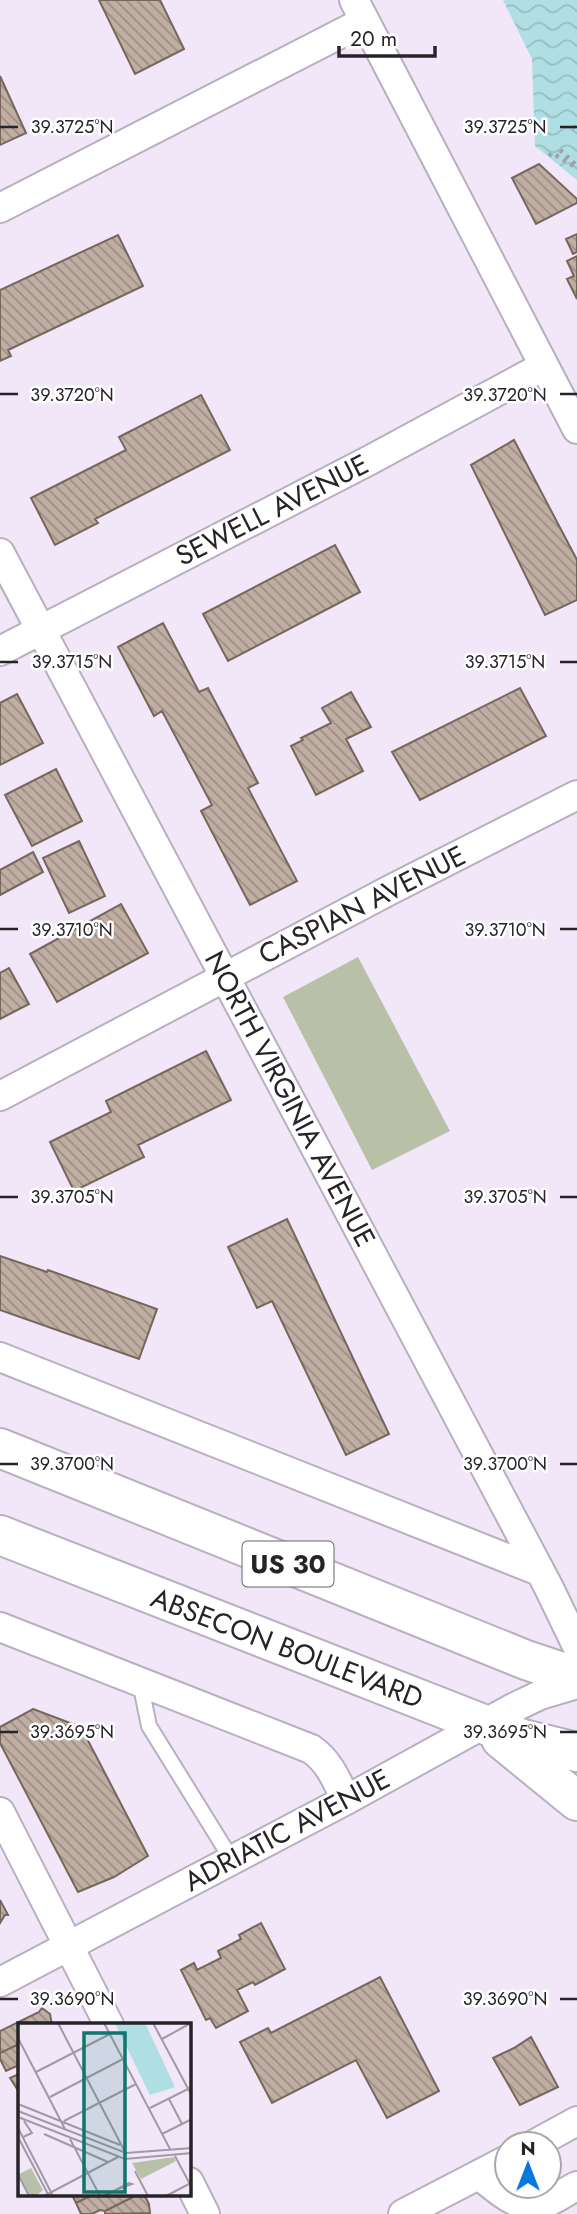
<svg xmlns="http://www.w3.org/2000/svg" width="577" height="2214" viewBox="0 0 577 2214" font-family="Jost,sans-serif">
	<defs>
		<pattern id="water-waves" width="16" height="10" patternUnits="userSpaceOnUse" patternTransform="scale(1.75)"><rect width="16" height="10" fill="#afdee3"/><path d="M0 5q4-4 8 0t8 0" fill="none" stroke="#96bec3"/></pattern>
		<pattern id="building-back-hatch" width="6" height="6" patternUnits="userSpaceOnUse" patternTransform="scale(1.75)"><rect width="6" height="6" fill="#c0aea3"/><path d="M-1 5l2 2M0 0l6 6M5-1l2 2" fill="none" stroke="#9c8d85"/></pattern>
	</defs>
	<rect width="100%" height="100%" fill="#f1e7f9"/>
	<path fill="#b8c1a8" d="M358 957 450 1131 372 1170 283 997Z"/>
	<path fill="url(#water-waves)" d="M503 0H577V180L535 146 532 59Z"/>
	<path fill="url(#building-back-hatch)" stroke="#77665c" stroke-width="2" d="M99 0H160L184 49 135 74Z
		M0 76 26 133 0 145Z
		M539 164 577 199V203L536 224 512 178Z
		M577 234V252L573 254 566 239Z
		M118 235 143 286 8 350 11 356 0 361V290Z
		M577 256V299L567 279 574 276 567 261Z
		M201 395 230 450 95 519 98 523 55 545 31 498 126 450 119 437Z
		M514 440 577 560V600L545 615 471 465Z
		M335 545 360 592 228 661 203 614Z
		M163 623 199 692 208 688 258 783 248 788 297 881 250 905 201 811 212 805 162 711 154 716 118 647Z
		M520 688 546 736 420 800 392 752Z
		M351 692 371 727 346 739 363 771 316 795 291 746 303 740 301 738 331 723 322 708Z
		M17 694 43 743 0 765V703Z
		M56 769 82 821 32 846 5 795Z
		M79 841 105 896 69 913 43 858Z
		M33 852 43 872 0 895V870Z
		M121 904 148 953 57 1002 30 954Z
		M9 968 29 1004 0 1019V973Z
		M206 1051 231 1100 138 1145 144 1157 74 1191 50 1142 111 1112 106 1101Z
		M287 1219 389 1434 346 1455 272 1301 257 1308 228 1247Z
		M0 1256 47 1272 48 1270 157 1309 139 1359 0 1310Z
		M33 1709 81 1727 148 1856 114 1877 78 1892 0 1743V1727Z
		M0 1900 8 1915H5L0 1923Z
		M261 1923 285 1969 255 1985 253 1982 237 1990 248 2011 216 2028 210 2018 206 2020 181 1970 194 1963 197 1970 221 1958 218 1951 241 1939 239 1935Z
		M380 1977 439 2091 387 2118 356 2060 272 2103 240 2042 268 2028 271 2033Z
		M42 2008 50 2014 52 2025H19V2044L0 2053V2031L39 2012Z
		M531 2037 558 2087 520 2105 493 2058 514 2048Z
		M19 2044V2065L6 2071 0 2059V2053Z
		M19 2074V2092L10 2078Z
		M72 2195H92L76 2203Z
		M92 2195H137L105 2211 100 2210 92 2214H81L76 2203Z
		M137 2195H141L146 2198 149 2204 150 2213 105 2214V2211Z"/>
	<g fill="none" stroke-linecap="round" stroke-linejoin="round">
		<g stroke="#b8afc0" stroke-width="18">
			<path id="lane" d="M140 1682 149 1726 232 1860"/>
		</g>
		<g stroke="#b8afc0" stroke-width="32">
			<path id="street" d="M354 0 577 429
				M0 208 365 21
				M0 553 548 1586 577 1646
				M0 651 370 460 544 366
				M0 1096 390 890 577 795
				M0 1357 539 1571
				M0 1627 311 1749C329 1761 337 1781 346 1800
				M0 1812 109 2025
				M0 1982 346 1800 513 1708 540 1695 577 1684
				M535 2144 577 2121
				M479 2175C497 2189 517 2210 542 2204 554 2201 566 2191 577 2186
				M189 2182 205 2214
				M403 2214 507 2160"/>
		</g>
		<g stroke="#b8afc0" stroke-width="42">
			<path id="highway" d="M0 1448 526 1660 577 1677
				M0 1535 483 1724 523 1739 577 1752
				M501 1739 577 1801"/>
		</g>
		<path stroke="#a59eac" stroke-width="4.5" stroke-dasharray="3.5 5" stroke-linecap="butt" d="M573 126 577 130
			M560 150 575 164
			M549 156 552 153 577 168"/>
		<use href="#lane" stroke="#fff" stroke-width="14"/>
		<use href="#street" stroke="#fff" stroke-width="28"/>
		<use href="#highway" stroke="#fff" stroke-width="38"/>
	</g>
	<path fill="none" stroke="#262329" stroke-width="2.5" d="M0 127H18M560 127H577M0 394H18M560 394H577M0 662H18M560 662H577M0 929H18M560 929H577M0 1197H18M560 1197H577M0 1464H18M560 1464H577M0 1732H18M560 1732H577M0 1999H18M560 1999H577"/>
	<g text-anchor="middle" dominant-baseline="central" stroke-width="5" stroke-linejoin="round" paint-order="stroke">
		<rect fill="#fff" stroke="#676569" stroke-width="2" x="242.5" y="1541.5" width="91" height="45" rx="5"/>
		<g font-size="26" font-weight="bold" fill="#262329">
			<text x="288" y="1564">US 30</text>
		</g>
		<g font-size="28" fill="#262329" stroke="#fff">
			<text transform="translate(272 510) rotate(-27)">SEWELL AVENUE</text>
			<text transform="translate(362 905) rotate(-27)">CASPIAN AVENUE</text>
			<text transform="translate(290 1099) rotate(62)">NORTH VIRGINIA AVENUE</text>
			<text transform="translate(287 1648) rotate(21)">ABSECON BOULEVARD</text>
			<text transform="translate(287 1830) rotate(-28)">ADRIATIC AVENUE</text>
		</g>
	</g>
	<g transform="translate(18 2023)">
		<rect width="173" height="173" fill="#f1e7f9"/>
		<path d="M13 145 25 167 18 173H12L1 151Z" fill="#b8c1a8"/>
		<path d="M156 134 158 138 123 156 114 140Z" fill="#b8c1a8"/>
		<path d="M97 0H127L157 64 132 72Z" fill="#afdee3"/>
		<path fill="none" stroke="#a099a6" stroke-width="2" d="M40 0 107 129M86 0 152 126M135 0 174 73M0 15 47 106M144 16 173 0M18 49 92 11M32 74 105 36M151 76 164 101M0 81 102 122M132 85 174 64M0 88 108 130 174 125M0 94 107 136 174 130M46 98 118 61M0 105 35 173M26 111 90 139M144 111 174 96M0 114 31 173M5 114 14 110 6 98M52 116 82 173M157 133 174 165M117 148 130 173M0 151 11 173M26 173 100 134M86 173 111 160 114 161 100 166M148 173 171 161"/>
		<path fill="#0f766e" fill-opacity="0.15" stroke="#0f766e" stroke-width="3.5" d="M66 10H107V169H66Z"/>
		<rect width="173" height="173" fill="none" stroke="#262329" stroke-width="3.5"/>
	</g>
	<g font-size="18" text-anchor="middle" fill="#262329" stroke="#fff" stroke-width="5" stroke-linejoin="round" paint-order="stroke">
		<text x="72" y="133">39.3725°N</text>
		<text x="505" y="133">39.3725°N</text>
		<text x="72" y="401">39.3720°N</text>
		<text x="505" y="401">39.3720°N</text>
		<text x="72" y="668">39.3715°N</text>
		<text x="505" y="668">39.3715°N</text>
		<text x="72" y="936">39.3710°N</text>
		<text x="505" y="936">39.3710°N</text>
		<text x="72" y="1203">39.3705°N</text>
		<text x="505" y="1203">39.3705°N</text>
		<text x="72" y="1470">39.3700°N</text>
		<text x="505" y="1470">39.3700°N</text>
		<text x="72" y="1738">39.3695°N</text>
		<text x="505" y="1738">39.3695°N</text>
		<text x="72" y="2005">39.3690°N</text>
		<text x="505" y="2005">39.3690°N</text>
	</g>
	<g transform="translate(528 2165)"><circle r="33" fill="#ffffff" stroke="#a8a7a9" stroke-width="2"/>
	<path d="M0-5L12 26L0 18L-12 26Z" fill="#0878df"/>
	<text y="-10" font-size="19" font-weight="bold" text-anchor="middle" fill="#262329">N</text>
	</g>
	<path d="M339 46v10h96v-10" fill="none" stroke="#262329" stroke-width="3.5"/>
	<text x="350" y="46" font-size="21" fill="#262329" stroke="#ffffff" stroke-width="5" paint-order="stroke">20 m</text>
</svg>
